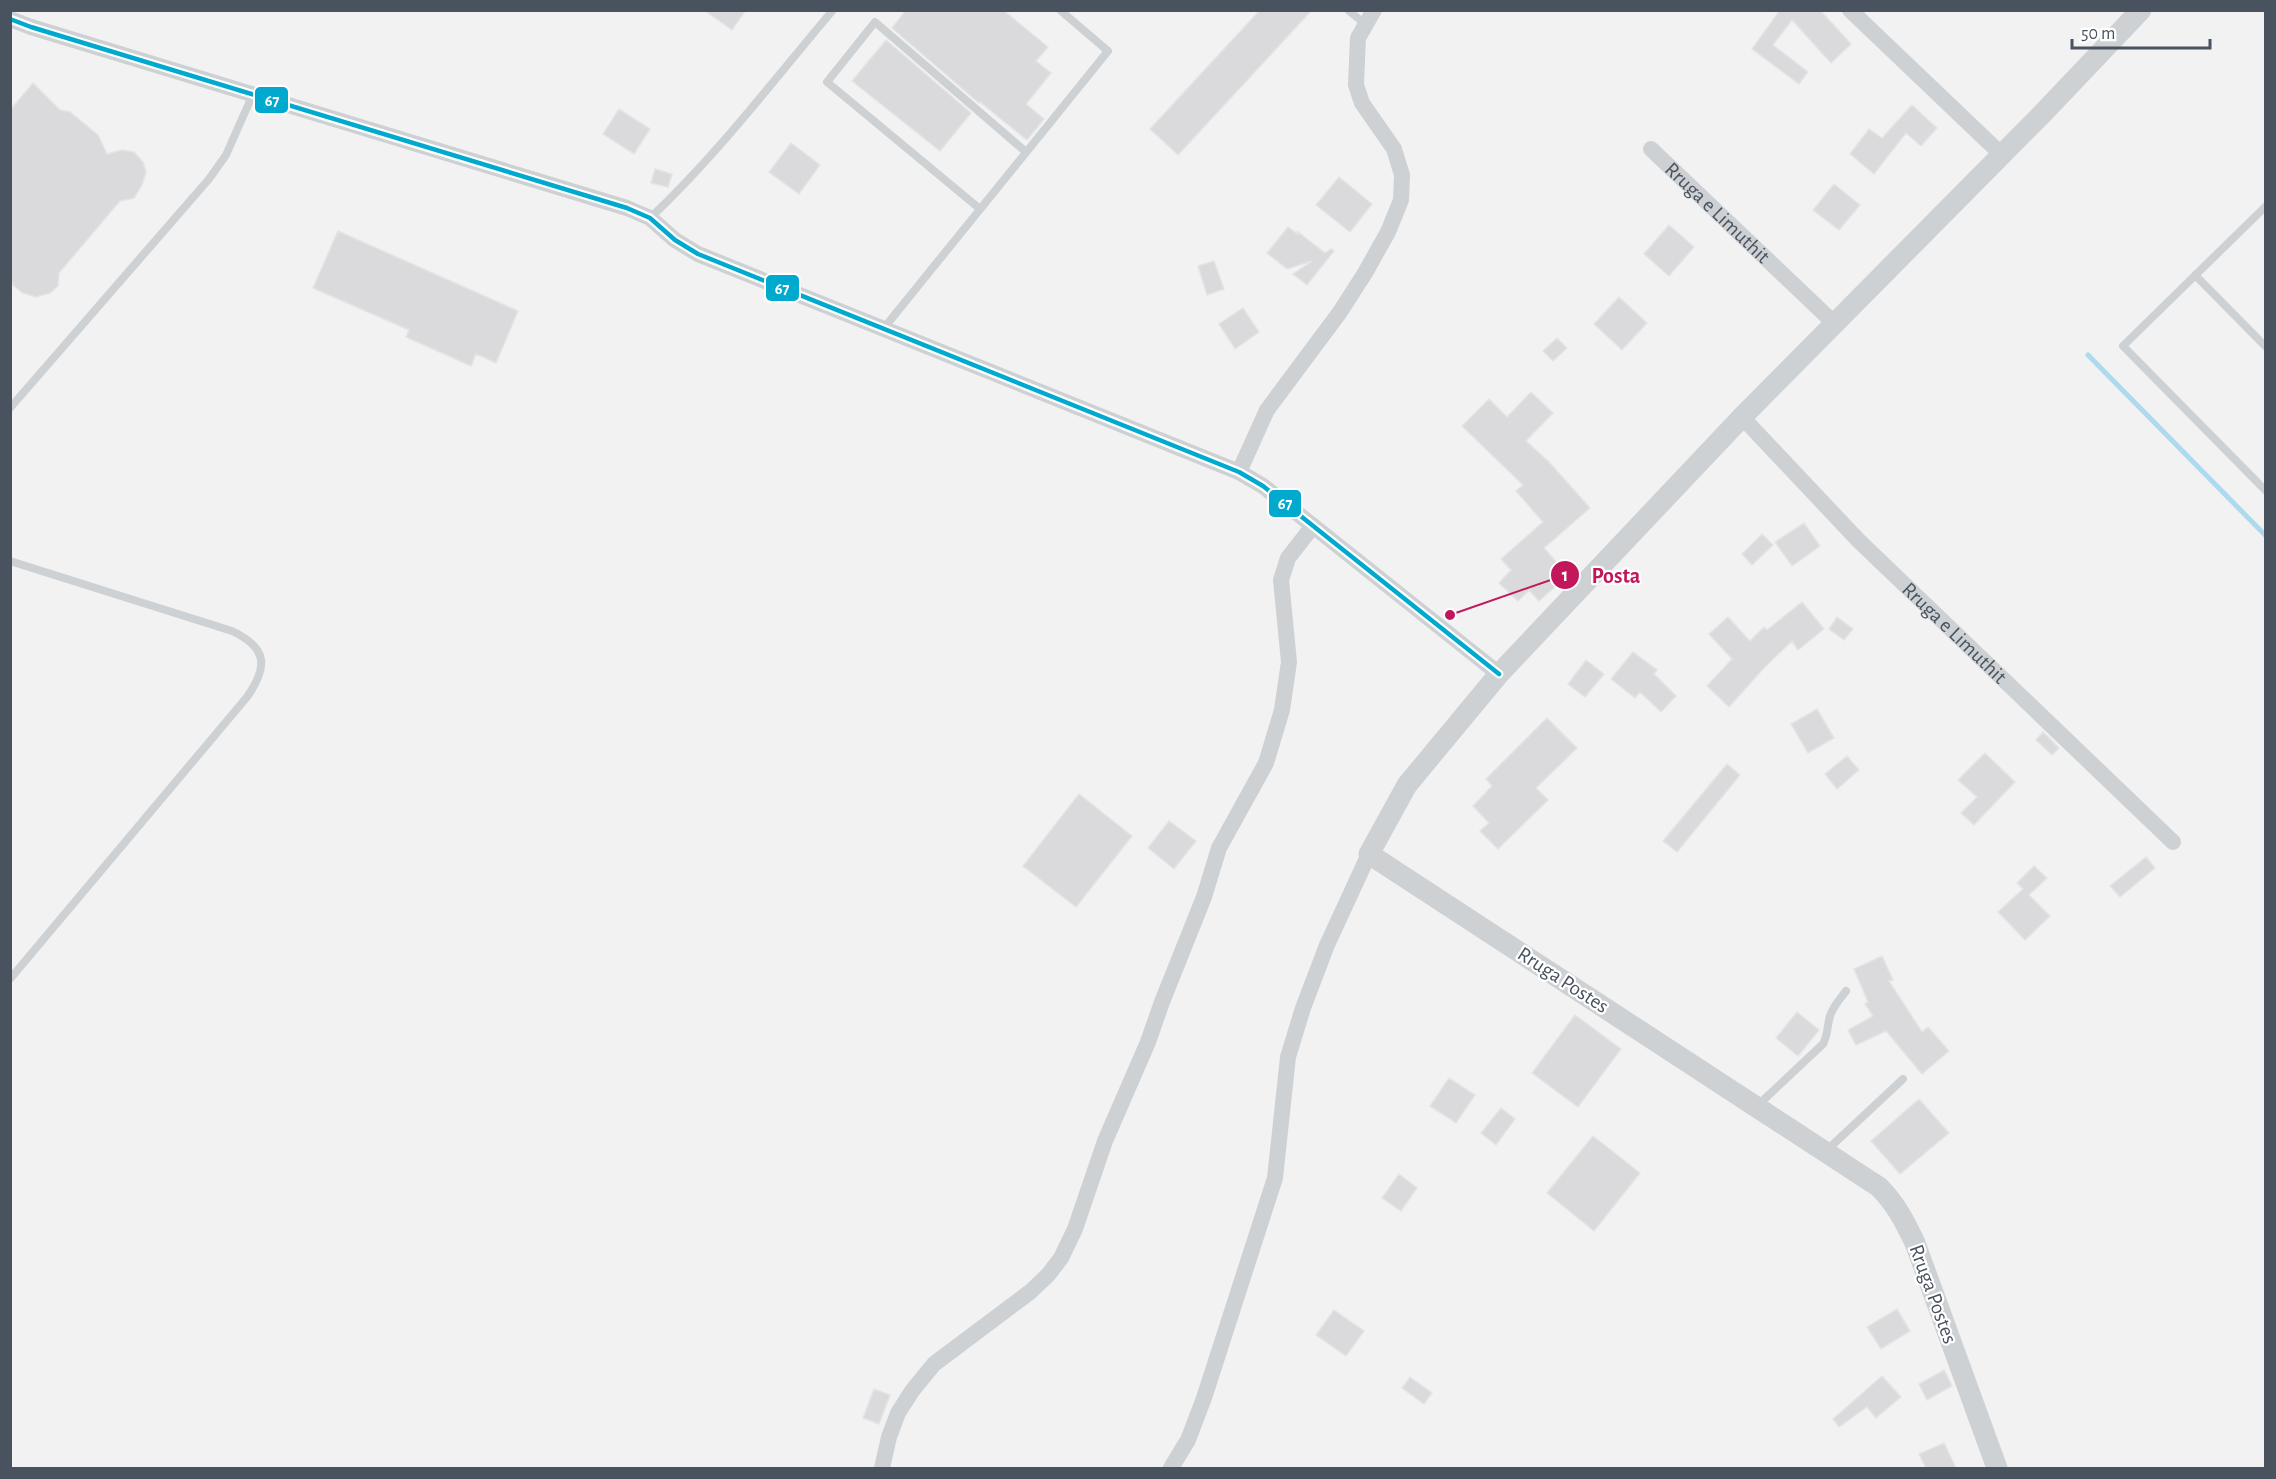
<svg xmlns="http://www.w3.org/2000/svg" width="2276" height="1479" viewBox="0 0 2276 1479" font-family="'Alegreya Sans',sans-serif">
	<rect width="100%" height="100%" fill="#f3f2f2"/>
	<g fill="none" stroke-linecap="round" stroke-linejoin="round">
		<path stroke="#aedaed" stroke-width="5" d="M2088 355 2266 536"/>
	</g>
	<path fill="#dadadc" stroke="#e4e4e5" stroke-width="1.5" d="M704 10H746L732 30Z
		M906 10H1003L1048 47 1036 61 1051 73 1026 104 1044 119 1027 140 980 102 979 103 892 28Z
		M1260 10H1312L1178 155 1150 129Z
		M1780 10H1820L1851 44 1831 63 1792 20 1773 45 1808 72 1799 84 1752 49Z
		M886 40 971 113 940 151 852 81Z
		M33 83 60 110 70 112 98 135 107 154 122 150 134 152 143 162 146 172 142 185 134 198 120 201 59 273 58 286 50 293 36 297 23 293 13 285 10 276V110Z
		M1912 105 1937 128 1921 146 1906 133 1874 174 1850 154 1869 129 1882 138Z
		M619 109 650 129 634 154 603 134Z
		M791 143 820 165 799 194 769 172Z
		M655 169 672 174 668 187 651 183Z
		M1339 177 1372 204 1350 232 1316 205Z
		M1834 184 1860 205 1839 230 1813 210Z
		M1669 225 1694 247 1669 276 1644 254Z
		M1288 227 1299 235 1297 231 1325 253 1331 249 1334 251 1307 285 1293 274 1312 261 1287 269 1267 253Z
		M338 231 518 311 496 363 476 354 471 366 406 337 409 330 313 288Z
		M1214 261 1224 289 1207 295 1198 266Z
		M1619 297 1647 323 1622 350 1594 324Z
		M1243 308 1259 332 1235 349 1219 324Z
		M1557 338 1567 348 1553 361 1543 351Z
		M1531 392 1553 413 1526 441 1549 462 1590 508 1544 548 1568 575 1539 601 1529 590 1518 601 1499 583 1511 570 1501 559 1543 522 1516 491 1523 485 1462 426 1489 399 1507 417Z
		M1804 523 1820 546 1792 566 1775 542Z
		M1762 534 1773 545 1752 565 1742 554Z
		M1802 602 1824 629 1798 650 1792 641 1764 668 1729 707 1707 686 1732 659 1709 634 1728 617 1750 641 1764 627 1767 630Z
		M1837 617 1853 629 1844 640 1829 629Z
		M1633 652 1657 670 1654 674 1676 696 1661 712 1640 692 1635 698 1611 679Z
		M1586 660 1604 674 1585 697 1568 684Z
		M1817 709 1834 738 1808 753 1791 724Z
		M1547 718 1577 748 1536 788 1548 800 1498 849 1480 831 1489 823 1473 806 1492 786 1486 779Z
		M2043 732 2059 748 2052 755 2036 740Z
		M1985 753 2015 782 1974 825 1961 813 1977 797 1958 780Z
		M1847 756 1859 770 1837 789 1825 774Z
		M1727 764 1740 775 1677 852 1663 841Z
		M1079 794 1132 836 1076 907 1023 866Z
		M1169 821 1196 841 1174 869 1148 848Z
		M2146 857 2155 868 2120 897 2110 886Z
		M2034 866 2047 878 2029 895 2050 916 2025 940 1998 912 2023 889 2017 883Z
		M1882 956 1893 980 1889 981 1922 1032 1928 1027 1949 1051 1922 1074 1886 1031 1856 1045 1848 1030 1873 1016 1865 1004 1868 1002 1854 969Z
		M1797 1012 1819 1030 1798 1056 1776 1038Z
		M1575 1015 1621 1049 1578 1107 1532 1073Z
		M1449 1078 1475 1095 1456 1123 1430 1106Z
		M1919 1099 1949 1133 1900 1174 1871 1141Z
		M1501 1108 1515 1119 1496 1145 1481 1133Z
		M1593 1136 1640 1173 1594 1231 1547 1193Z
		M1399 1174 1417 1188 1401 1211 1382 1198Z
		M1897 1309 1910 1331 1881 1349 1867 1327Z
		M1334 1310 1364 1331 1346 1356 1316 1335Z
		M1944 1370 1952 1386 1927 1400 1919 1384Z
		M1882 1376 1901 1397 1876 1418 1867 1407 1839 1427 1833 1419Z
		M1410 1377 1432 1393 1424 1404 1402 1388Z
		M874 1389 890 1395 879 1424 863 1418Z
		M1944 1443 1956 1468H1926L1919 1454Z"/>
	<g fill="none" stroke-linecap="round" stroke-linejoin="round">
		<path stroke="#ced1d3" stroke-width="8" d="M1348 10 1365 24
			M2266 206 2123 346 2266 491
			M980 209 827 82 875 22 1026 152
			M650 218C717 155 773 81 833 10
			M2195 275 2266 347
			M884 328 1108 51 1060 10
			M10 408 209 179 226 155 253 94
			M10 561 232 631C268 648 268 667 247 697L10 979
			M1757 1106 1823 1044C1828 1035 1827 1026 1830 1016 1833 1006 1840 999 1846 991
			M1826 1151 1903 1079"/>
		<g stroke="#ced1d3" stroke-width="16">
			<path d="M1850 10 2002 155"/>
			<path d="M10 19 31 27 627 208 650 218 675 240 698 254 1239 472 1263 486 1499 674"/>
			<path id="s1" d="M1651 149 1835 324"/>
			<path id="s2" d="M1742 417 1858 540 2173 842"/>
			<path d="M1239 472 1267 410 1340 312 1365 273 1388 232 1401 200 1402 175 1394 149 1362 103 1356 85 1358 38 1374 10"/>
			<path d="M882 1468 889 1437 898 1413 912 1391 934 1364 1030 1292 1048 1275 1061 1258 1075 1229 1105 1141 1148 1042 1162 1002 1204 897 1219 848 1266 763 1282 710 1289 662 1281 580 1288 558 1313 526"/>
			<path d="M1171 1468 1188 1440 1204 1398 1275 1178 1288 1057 1303 1008 1327 945 1369 854"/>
		</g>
		<path stroke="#ced1d3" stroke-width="21" d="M1997 1468 1915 1243C1905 1222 1896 1204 1879 1187L1369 854 1407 785 1499 674 1742 417 2044 112 2141 10"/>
		<g stroke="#fff" stroke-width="9">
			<path id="bus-1" d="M10 19 31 27 627 208 650 218 675 240 698 254 1239 472 1263 486 1499 674"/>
		</g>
		<use href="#bus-1" stroke="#00a9ce" stroke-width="4.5"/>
	</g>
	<g text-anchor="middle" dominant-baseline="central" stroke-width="4.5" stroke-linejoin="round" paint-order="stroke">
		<g font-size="21" fill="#49535f" stroke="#fff">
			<text stroke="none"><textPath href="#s1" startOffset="92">Rruga e Limuthit</textPath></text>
			<text stroke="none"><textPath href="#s2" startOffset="303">Rruga e Limuthit</textPath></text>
			<text transform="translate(1563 980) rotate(33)">Rruga Postes</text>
			<text transform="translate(1933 1294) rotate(70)">Rruga Postes</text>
		</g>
	</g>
	<path fill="none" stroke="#c2185b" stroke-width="2" d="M1450 615L1565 575"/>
	<g fill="#c2185b" stroke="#fff" stroke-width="2">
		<circle cx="1450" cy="615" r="6"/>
		<circle cx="1565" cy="575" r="15"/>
	</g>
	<g font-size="18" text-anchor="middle" font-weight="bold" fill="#fff">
		<text x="1565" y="581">1</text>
	</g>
	<g font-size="22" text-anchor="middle" font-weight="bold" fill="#c2185b" stroke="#fff" stroke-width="4.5" stroke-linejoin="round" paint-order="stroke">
		<text x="1616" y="583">Posta</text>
	</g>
	<g stroke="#fff" stroke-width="2">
		<rect x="254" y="86" width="35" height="28" rx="6" fill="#00a9ce"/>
		<rect x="765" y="274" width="35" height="28" rx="6" fill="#00a9ce"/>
		<rect x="1268" y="489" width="34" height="29" rx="6" fill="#00a9ce"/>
	</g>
	<g font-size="16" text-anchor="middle" font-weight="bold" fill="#fff">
		<text x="272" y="106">67</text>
		<text x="782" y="294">67</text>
		<text x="1285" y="509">67</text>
	</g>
	<rect width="2276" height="1479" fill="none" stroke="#49535f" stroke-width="24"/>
	<path d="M2072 39v9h138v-9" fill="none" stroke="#49535f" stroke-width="3"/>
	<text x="2081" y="39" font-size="18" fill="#49535f" stroke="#ffffff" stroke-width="4.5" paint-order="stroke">50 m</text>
</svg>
